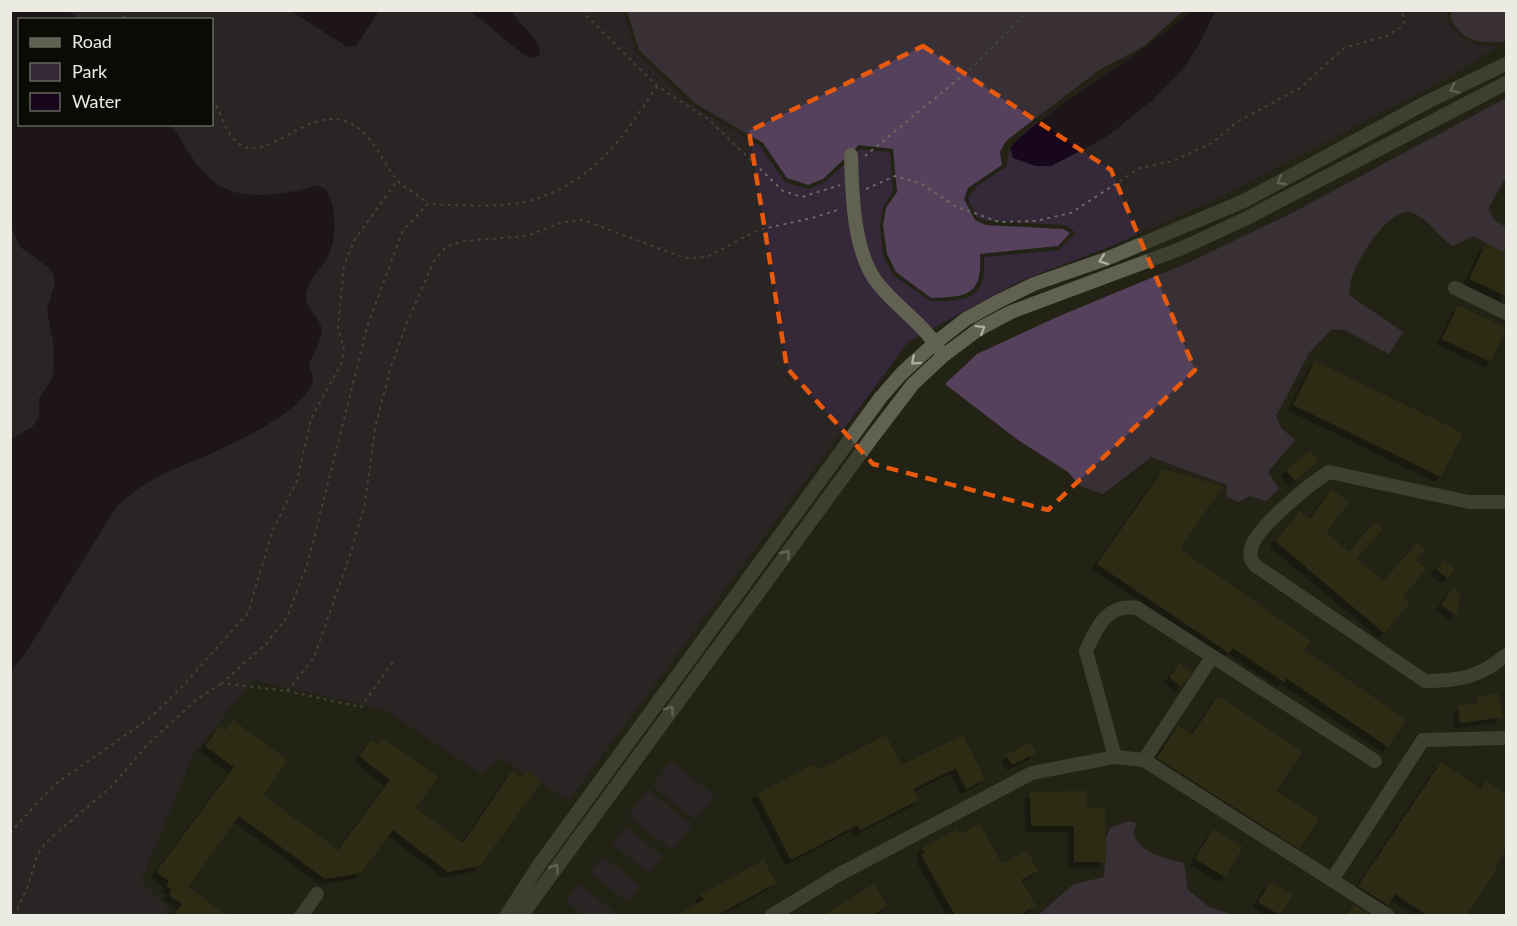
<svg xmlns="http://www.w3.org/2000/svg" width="1517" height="926" viewBox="0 0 1517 926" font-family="Lato,sans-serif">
	<defs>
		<filter id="shadow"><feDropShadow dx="-5.5" dy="5.5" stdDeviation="0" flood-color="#0009"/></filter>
	</defs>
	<rect width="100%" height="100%" fill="#222215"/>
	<path fill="#342839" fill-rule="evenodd" d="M10 11H623L636 52 694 107 760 146 785 182 808 189 825 182 861 149 890 152 893 191 883 207 880 225 883 255 893 275 930 301C967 301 987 300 984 257L1059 250 1076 233 1065 225 987 221 977 217 968 199 977 186 1006 167 1010 148 1028 129 1090 83 1144 49 1191 11H1449L1446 17C1457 40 1473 46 1498 46L1453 75 1221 197 1109 247 1020 281 908 342 569 800 501 758 482 774 384 709 252 680 193 755 141 881 169 908 163 915 11 916ZM20 20H212V124H20Z
		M671 761 715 796 696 820 652 786Z
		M648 790 692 825 672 850 628 816Z
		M626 826 662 856 648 873 612 843Z
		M603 856 640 886 627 902 590 872Z
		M580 884 617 915H583L566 901Z"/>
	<path fill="#55415c" d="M627 11H1183L1144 46 1099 70 1006 141 1000 152 1002 165 968 188 964 199 975 220 986 225 1063 229 1070 233 1058 246 980 254C982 295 969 297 931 298L896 272 887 254 883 225 886 208 897 192 893 149 859 145 823 179 808 185 787 178 763 143 696 104 639 50Z
		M1452 11H1506V41C1482 45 1461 41 1450 17Z
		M1506 98V177L1488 209 1495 221 1506 227V254L1473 236 1453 246C1438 237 1430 220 1413 213 1390 204 1358 259 1352 276 1350 282 1350 289 1349 295L1403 332 1389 354 1345 330 1332 329 1309 353 1276 416 1281 428 1295 440 1268 472 1279 489 1266 501 1250 496 1239 502 1226 497 1227 485 1151 457 1103 494 1080 486 1068 472 1018 440 945 384 977 354 1057 317 1192 261 1292 213Z
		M1128 821 1137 823 1133 833C1142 855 1162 857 1184 863L1188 890 1208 906 1232 915 1037 916 1074 884 1104 877 1106 838 1110 828Z"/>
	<path fill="#17061c" d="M11 10 67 11 81 19 20 20V124L172 125C199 170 214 201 274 194 289 192 302 191 315 185L326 189C336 208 338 236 328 257 322 268 309 279 306 293 304 308 317 314 321 326 324 339 312 355 309 366 311 371 313 375 313 379 308 417 195 460 163 474 145 483 132 493 117 506L25 654 11 672V439L32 427 39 417V398L53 377 54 347 47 311 55 282 53 273 48 267 20 247 11 226Z
		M1191 10 1215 11 1199 45 1183 69 1153 100 1105 138 1051 166H1036L1013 158 1010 148C1024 132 1040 121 1056 109 1101 75 1150 48 1191 10Z
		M291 11H379L356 46 347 47Z
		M470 11H511L539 45 540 55 533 58 524 55Z"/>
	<path fill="#373716" filter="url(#shadow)" d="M1486 244 1506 253V296L1469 279Z
		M1458 305 1506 328 1491 362 1442 339Z
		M1315 361 1463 433 1441 477 1293 405Z
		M1310 451 1318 461 1295 481 1286 470Z
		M1163 469 1223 486 1180 549 1311 641 1304 650 1406 719 1388 747 1286 678 1284 682 1233 648 1229 653 1097 564Z
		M1332 489 1349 502 1326 532 1349 552 1375 521 1383 528 1357 559 1383 581 1418 542 1425 549 1416 560 1426 569 1402 597 1410 603 1384 633 1275 541 1300 511 1310 519Z
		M1444 560 1455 569 1447 578 1436 569Z
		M1453 588 1460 593 1457 616 1441 605Z
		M1180 663 1192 672 1181 687 1169 677Z
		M1498 693 1503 717 1460 723 1458 706 1478 703 1476 698Z
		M1218 696 1302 752 1276 791 1319 819 1299 849 1157 758 1178 725 1192 735Z
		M233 720 288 760 263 795 338 850 390 780 359 756 371 740 378 744 383 738 438 777 416 808 463 843 512 771 522 777 527 770 542 781 480 866 448 872 393 830 361 873 325 879 239 816 188 887 227 915H174L182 904 169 895 172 890 166 886 169 881 156 872 234 767 205 746 220 726 225 730Z
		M886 735 901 765 963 735 985 779 966 789 956 768 913 789 919 800 860 830 857 825 791 860 757 794 814 764 818 770Z
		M1031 742 1036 753 1012 765 1006 755Z
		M1441 762 1481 789 1486 781 1506 795V849L1494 868 1497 869 1467 915H1427L1395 894 1388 905 1358 886Z
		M1087 791V808H1105L1106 862H1074V826H1031L1030 792Z
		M980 824 1002 864 1027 850 1038 871 1021 880 1036 906 1019 915H955L921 855 925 852 922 848 957 829 960 834Z
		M1213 829 1243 847 1225 877 1195 859Z
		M764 860 776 883 717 915H676L704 900 700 895Z
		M1270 882 1293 895 1280 915 1258 902Z
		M874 884 887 906 873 915H824Z
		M1354 905 1371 915H1347Z"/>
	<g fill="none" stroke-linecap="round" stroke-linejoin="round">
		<path stroke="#6a6a5f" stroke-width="2" stroke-dasharray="3 4.5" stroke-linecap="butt" d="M119 10 127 20
			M581 10 657 86 708 119 783 191 802 197 840 185
			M657 86C622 140 591 185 525 202 498 208 456 205 428 204L403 230 368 324 308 562 287 617 267 643 222 683 287 691 314 658 351 552 365 503 375 428 390 370 407 322 434 261 446 247 463 241 527 236 563 222 583 220 685 258 707 257 758 230 812 218 841 209
			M212 99C222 113 225 136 241 145 267 162 307 108 345 121 371 130 380 158 396 179 404 189 419 194 428 204
			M865 156 974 66 1029 10
			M866 189 895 176 922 184 955 206 999 222 1035 221 1071 213 1140 168 1173 161 1212 143 1237 122 1300 88 1344 48 1386 36 1400 28 1405 21 1401 10
			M287 691 361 707 395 659
			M10 833 54 785 150 718 179 690 248 613 272 532 297 481 311 419 341 364 344 350 338 328 344 265 355 239 397 181
			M14 916 28 886 37 856 46 842 111 787 147 745 196 700 222 683"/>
		<path stroke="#616152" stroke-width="14" d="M851 155C852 194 853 254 879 285 897 307 923 324 939 349
			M1455 288 1506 313
			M1506 502H1469L1329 472C1311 483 1254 529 1251 549 1249 557 1251 560 1256 566L1425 681C1458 681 1481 677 1506 655
			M1115 757 1086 651C1097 627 1107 603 1137 608L1375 761
			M1144 760 1212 657
			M301 916 317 894
			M506 916 539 865 881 397 902 373 935 343 966 319 999 301 1034 284 1106 259 1244 201 1429 101 1506 64
			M521 916 874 435 913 384 943 356 979 329 1011 312 1180 249 1245 219 1506 83
			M771 916 838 875 1032 773 1115 757 1144 760 1332 880
			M1388 916 1332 880 1423 740 1506 738"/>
	</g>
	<defs><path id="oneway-chevron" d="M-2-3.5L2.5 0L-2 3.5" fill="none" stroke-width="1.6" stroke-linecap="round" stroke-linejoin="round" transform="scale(1.5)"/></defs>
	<g stroke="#adada2">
		<use href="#oneway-chevron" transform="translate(1454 89) rotate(155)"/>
		<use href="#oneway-chevron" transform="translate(1281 181) rotate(152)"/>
		<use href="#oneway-chevron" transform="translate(1103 260) rotate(160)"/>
		<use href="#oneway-chevron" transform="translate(981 329) rotate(-32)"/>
		<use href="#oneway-chevron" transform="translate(915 361) rotate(138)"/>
		<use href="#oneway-chevron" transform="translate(786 554) rotate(-53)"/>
		<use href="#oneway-chevron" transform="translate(670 710) rotate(-54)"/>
		<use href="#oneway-chevron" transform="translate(555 868) rotate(-54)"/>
	</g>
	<path d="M0 0H1517V926H0ZM923 46 1111 170 1195 370 1048 510 873 464 787 368 749 131Z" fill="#222215" fill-opacity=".55" fill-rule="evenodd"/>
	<path fill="none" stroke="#e8590c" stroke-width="4.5" stroke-dasharray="12 8" stroke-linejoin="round" d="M923 46 1111 170 1195 370 1048 510 873 464 787 368 749 131Z"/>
	<rect width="1517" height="926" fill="none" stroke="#ebebe3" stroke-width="24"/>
	<rect x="18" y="18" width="195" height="108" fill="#0b0b06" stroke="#65655e" stroke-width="1.5"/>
	<rect x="30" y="38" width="30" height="9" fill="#616152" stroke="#65655e" stroke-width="1.5"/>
	<text x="72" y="48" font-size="18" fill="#ebebe3">Road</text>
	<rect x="30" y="63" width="30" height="18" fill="#342839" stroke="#65655e" stroke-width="1.5"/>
	<text x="72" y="78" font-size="18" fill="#ebebe3">Park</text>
	<rect x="30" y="93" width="30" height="18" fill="#17061c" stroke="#65655e" stroke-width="1.5"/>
	<text x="72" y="108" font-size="18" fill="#ebebe3">Water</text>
</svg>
